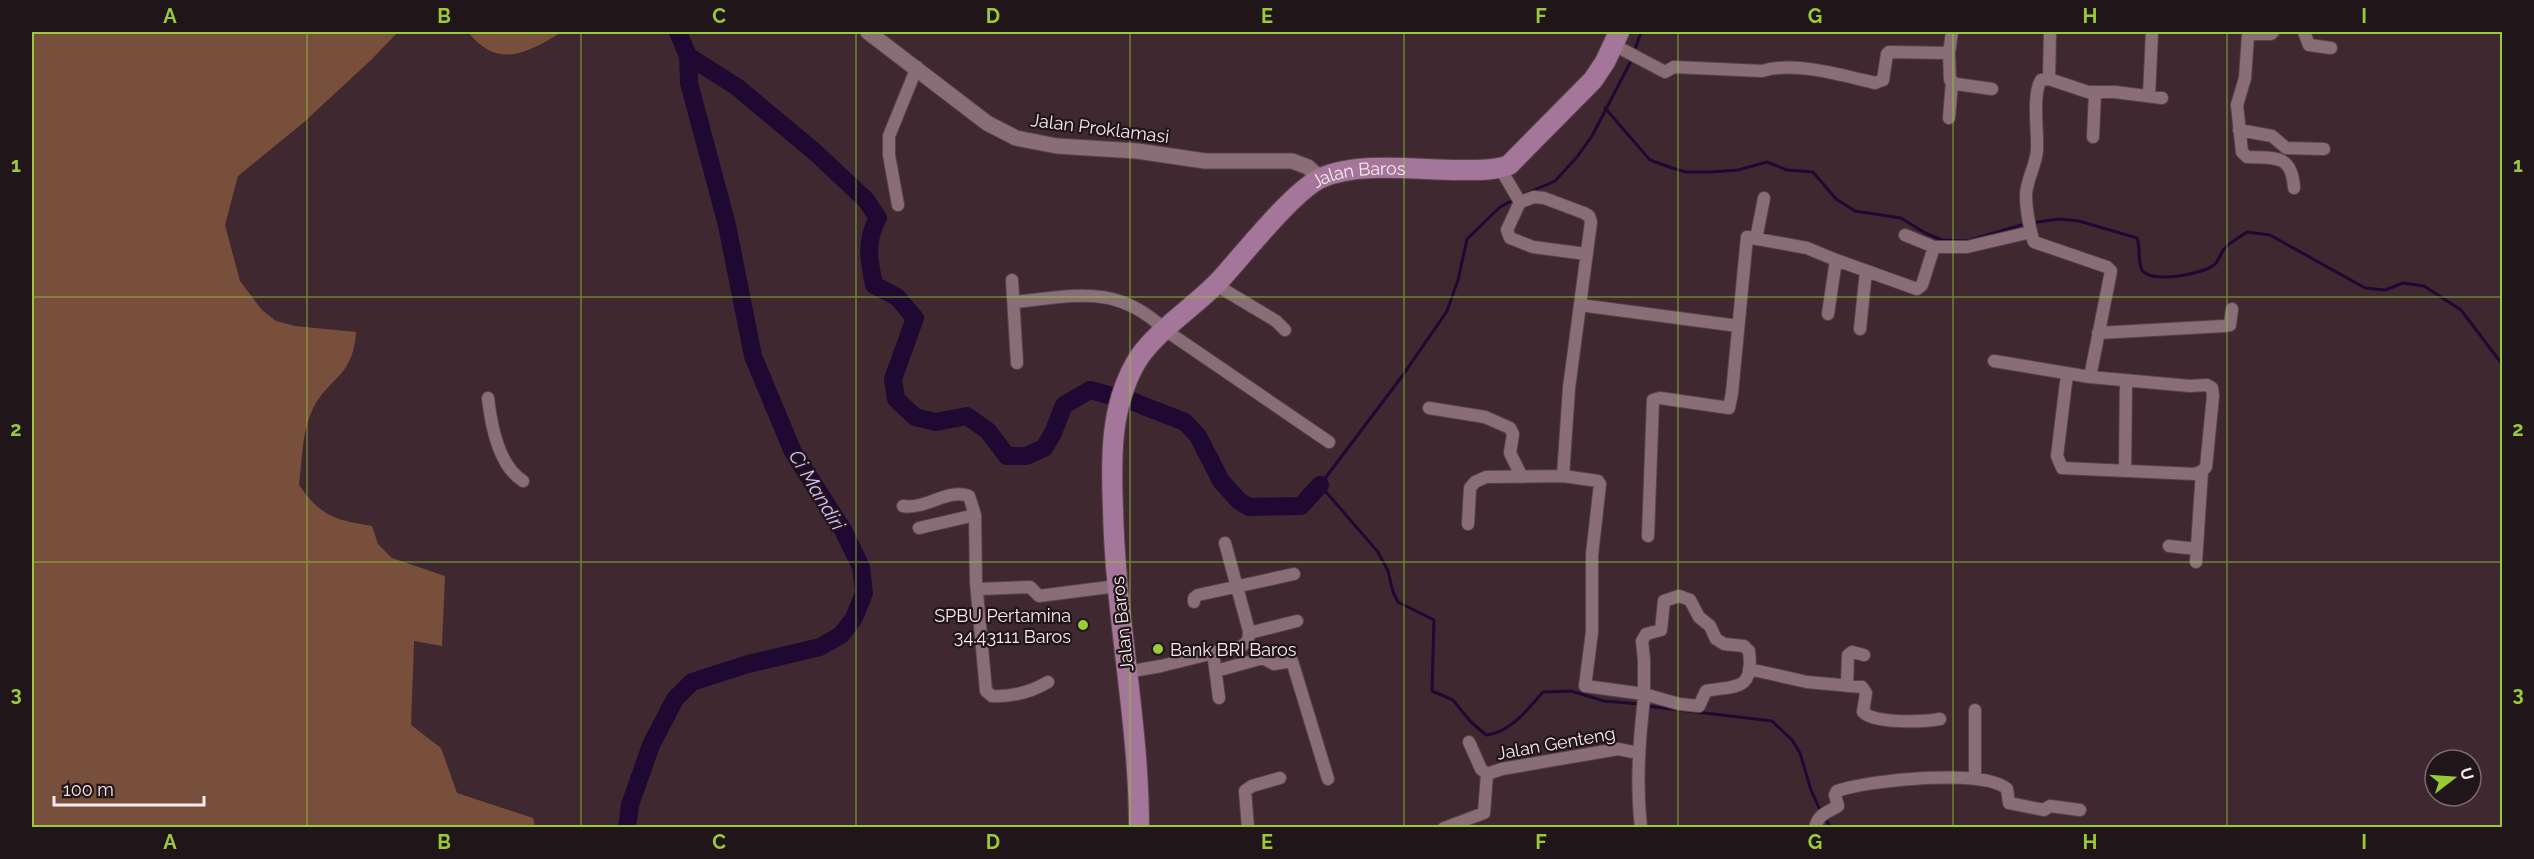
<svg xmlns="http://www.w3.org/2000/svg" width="2534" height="859" viewBox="0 0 2534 859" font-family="Raleway,sans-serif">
	<rect width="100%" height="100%" fill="#402831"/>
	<path fill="#774f3a" d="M32 32H398L371 60 303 123 238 176 225 225 240 281 262 310 276 321 295 326 356 332C353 379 328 376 312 411 302 432 302 462 299 485 321 517 336 520 372 526L378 544 392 558 445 576 442 646 414 641 411 725 441 748 457 793 533 818 535 827H32Z
		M468 32H562C527 53 498 70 468 32Z"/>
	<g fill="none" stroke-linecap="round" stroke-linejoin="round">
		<path stroke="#1f0932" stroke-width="3" d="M1634 52 1641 32
			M1605 108 1650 160 1672 168 1686 172H1711L1738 170 1767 162 1787 170 1813 172 1836 199 1855 211 1901 218 1925 233 1942 240 1967 241 2025 224
			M1521 196 1555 181 1577 157 1592 136 1632 59
			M1515 199 1500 207 1467 239 1458 280 1447 311 1403 375 1320 485 1378 552 1388 571 1393 592 1398 602 1434 620 1432 691 1453 700 1470 721 1486 735C1510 733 1528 709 1543 692L1571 691 1604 701 1639 704
			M2031 223 2059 219 2079 221 2137 238C2141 248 2137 261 2142 270 2151 284 2203 274 2214 265 2219 261 2220 254 2224 249 2230 242 2240 237 2247 232L2270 235 2365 288 2385 290 2403 283 2424 286 2461 310 2502 364
			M1646 706 1772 721 1792 740 1800 753 1811 790 1821 812
			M1825 818 1831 828"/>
		<path stroke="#1f0932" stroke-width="18" d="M688 56 737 87 816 153 866 200 878 218C865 240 869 261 874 285L897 297 915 318 893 379 896 399 915 417 936 422 967 416 988 431 1007 456H1026L1044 448 1053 433 1064 405 1090 390 1131 401 1185 422 1198 436 1221 481 1239 501 1249 507 1301 506 1320 485
			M627 828 630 805 651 745 675 699 692 682 748 664 820 647 841 635 854 618 864 593 861 567 843 530 793 452 753 356 727 225 689 83 688 56 678 32"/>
		<g stroke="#59444c" stroke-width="14">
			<path id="minor" d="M1952 32 1949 53 1950 80 1956 84 1992 89
				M2273 32 2271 34H2249L2248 36 2245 78 2237 105 2242 152 2247 157C2275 158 2292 154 2294 188
				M2304 32 2309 45 2331 48
				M1614 45 1665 72 1674 67 1762 71C1794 61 1842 75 1875 83L1883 80 1887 54 1889 52 1949 53
				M2049 79 2050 32
				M2149 96 2152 32
				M1949 118 1952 82
				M2239 130 2272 136 2286 148 2324 149
				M2093 137 2095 93
				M1520 202 1507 230 1510 238 1533 247 1586 254
				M898 205 889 155V136L917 67
				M1905 235 1934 247H1967L2031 232
				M1756 239 1764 198
				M1012 280 1017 363
				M1216 285 1276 321 1285 330
				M1014 302C1074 296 1117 283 1165 330L1329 442
				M1580 305 1738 326
				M1828 314 1836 260 1917 289 1922 285 1934 247
				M1860 329 1866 271
				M2098 333 2224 326 2230 325 2232 309
				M1994 361 2090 377
				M2067 374 2057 456 2062 468 2195 474 2202 471 2206 467 2213 396 2212 388 2207 385 2190 386 2090 377 2111 271 2107 267 2034 242C2030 232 2026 208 2026 196 2026 180 2036 166 2037 150 2038 131 2032 95 2041 80L2049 79 2088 92H2115L2162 98
				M488 398C491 425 499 466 523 481
				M1429 408 1485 417 1510 428 1513 434 1510 453 1522 477
				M2125 471 2126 381
				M1563 476 1598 481 1600 484 1592 555V632L1585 686 1644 694 1679 704 1699 706 1706 691C1736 685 1754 692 1749 651L1744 646 1724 644 1716 639 1710 626 1699 617 1690 600 1679 596 1664 601 1661 630 1646 634 1642 641 1644 660V698C1639 742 1636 784 1641 828
				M903 506C925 510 948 488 969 496L975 515 976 582 986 691 992 696C1012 697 1031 692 1048 682
				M1468 524 1470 488 1475 482 1486 477 1563 476 1569 388 1591 222 1589 216 1584 213 1544 198 1534 197 1520 202 1500 168
				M919 528 975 515
				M1648 536 1653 400 1660 398 1729 408 1732 393 1747 237 1807 248 1836 260
				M2169 546 2197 549
				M2196 562 2202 471
				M978 589 1030 587 1039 596 1117 586
				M1194 602V598L1198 595 1294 574
				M1249 633 1297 621
				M1213 652 1219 698
				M1749 669 1807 682 1862 687 1866 693 1863 712C1875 724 1924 722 1940 719
				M1216 671 1263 658 1274 664 1292 661 1328 779
				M1127 672 1161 666 1242 646 1248 641 1249 631 1225 543
				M1847 686 1848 655 1852 652 1864 655
				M1975 710V778
				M1469 742 1481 769 1487 774
				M1487 774 1502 769 1618 749 1638 753
				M1248 828 1245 791 1252 786 1280 778
				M1444 828 1484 813 1487 774
				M1815 828C1818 814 1827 813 1838 806L1835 795 1837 791C1867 780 1984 768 2007 789L2009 803 2044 810 2050 806 2080 810"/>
		</g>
		<g stroke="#59444c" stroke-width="17">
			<path id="tertiary" d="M868 32 987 123 1016 138 1057 146 1137 151 1205 161H1292L1308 167 1320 178"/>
		</g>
		<g stroke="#59444c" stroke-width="22">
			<g id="primary">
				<path id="s1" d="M1139 828C1139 721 1115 615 1113 509 1111 459 1110 409 1135 364 1151 334 1196 306 1220 280 1243 255 1293 191 1321 178 1359 161 1418 170 1459 170 1476 170 1493 171 1509 165L1593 80 1605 62 1619 32"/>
			</g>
		</g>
		<use href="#minor" stroke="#8a6e77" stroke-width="12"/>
		<use href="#tertiary" stroke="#8a6e77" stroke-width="15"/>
		<use href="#primary" stroke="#a4769a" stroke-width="20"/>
	</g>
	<path fill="none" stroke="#98cb37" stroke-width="1.5" stroke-opacity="0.55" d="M307 32V828M581 32V828M856 32V828M1130 32V828M1404 32V828M1678 32V828M1953 32V828M2227 32V828M32 297H2502M32 562H2502"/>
	<g fill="#98cb37" stroke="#201518" stroke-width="2">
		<circle cx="1083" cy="625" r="6"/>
		<circle cx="1158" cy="649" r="6"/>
	</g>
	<g text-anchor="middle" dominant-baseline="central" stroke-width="4.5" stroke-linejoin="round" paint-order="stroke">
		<g font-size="18" fill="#fbeaef" stroke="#201518">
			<text transform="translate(1100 128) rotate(7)">Jalan Proklamasi</text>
			<text stroke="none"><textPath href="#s1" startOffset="771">Jalan Baros</textPath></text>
			<text transform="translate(1122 624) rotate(-96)">Jalan Baros</text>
			<text transform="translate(1556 743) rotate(-10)">Jalan Genteng</text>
		</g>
		<g font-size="18" fill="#fbeaef" stroke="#201518" text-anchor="end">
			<text x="1071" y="615">SPBU Pertamina<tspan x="1071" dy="21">34.43111 Baros</tspan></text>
			<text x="1170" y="649" text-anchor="start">Bank BRI Baros</text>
		</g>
		<g font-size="20" font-style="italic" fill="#dac1fd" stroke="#201518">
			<text transform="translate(817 490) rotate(59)">Ci Mandiri</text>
		</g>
	</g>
	<rect width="2534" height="859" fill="none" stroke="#201518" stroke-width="66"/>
	<g transform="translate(2453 778) rotate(73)"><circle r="28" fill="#201518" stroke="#786a6e" stroke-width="1.5"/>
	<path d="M0-4.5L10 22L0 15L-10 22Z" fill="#98cb37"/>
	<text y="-9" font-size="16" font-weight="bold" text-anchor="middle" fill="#fbeaef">U</text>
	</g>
	<path d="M54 796v9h150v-9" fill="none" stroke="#fbeaef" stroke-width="3"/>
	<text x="63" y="796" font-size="18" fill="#fbeaef" stroke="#201518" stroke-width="4.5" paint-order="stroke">100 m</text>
	<rect x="33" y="33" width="2468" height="793" fill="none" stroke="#98cb37" stroke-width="2"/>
	<g font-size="20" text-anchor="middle" font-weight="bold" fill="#98cb37">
		<text x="170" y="23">A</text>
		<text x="444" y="23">B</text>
		<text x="719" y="23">C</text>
		<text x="993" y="23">D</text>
		<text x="1267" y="23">E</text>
		<text x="1541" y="23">F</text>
		<text x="1815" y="23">G</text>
		<text x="2090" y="23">H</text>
		<text x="2364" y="23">I</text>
		<text x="16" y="172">1</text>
		<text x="2518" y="172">1</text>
		<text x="16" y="436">2</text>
		<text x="2518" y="436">2</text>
		<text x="16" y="701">3</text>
		<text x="2518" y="701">3</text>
		<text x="170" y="849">A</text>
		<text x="444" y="849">B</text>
		<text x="719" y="849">C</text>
		<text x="993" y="849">D</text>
		<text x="1267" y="849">E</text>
		<text x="1541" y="849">F</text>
		<text x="1815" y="849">G</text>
		<text x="2090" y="849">H</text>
		<text x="2364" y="849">I</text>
	</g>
</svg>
